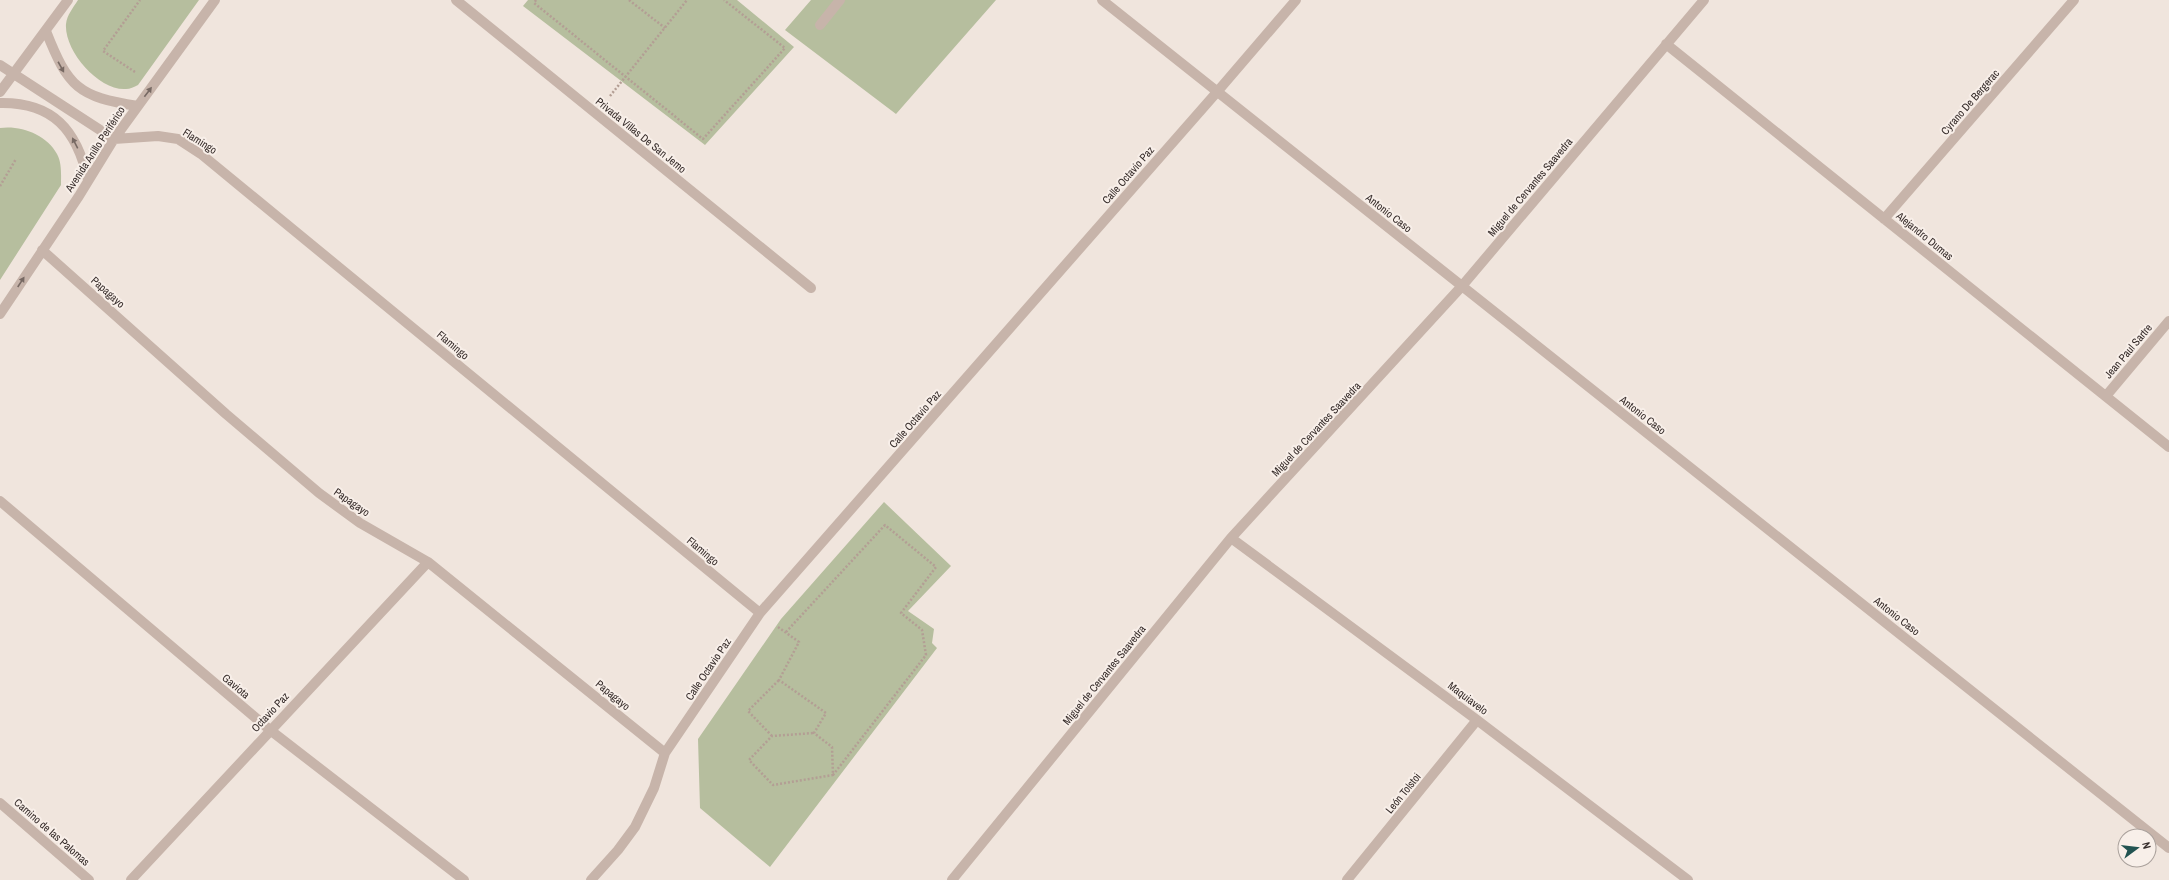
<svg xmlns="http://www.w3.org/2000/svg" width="2169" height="880" viewBox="0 0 2169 880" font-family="'Archivo Narrow',sans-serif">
	<rect width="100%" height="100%" fill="#f0e5dd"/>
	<path fill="#b6be9e" d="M78 0H199L138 85C134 87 130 89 126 89 99 91 64 51 66 24 67 15 73 8 78 0Z
		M528 0H737L794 47 705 145 523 6Z
		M811 0H996L896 114 785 30Z
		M0 128C21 125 47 135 57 154 62 163 61 175 61 185L0 280Z
		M884 502 951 566 908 611 934 629 932 643 937 648 770 867 700 808 698 739 781 619Z"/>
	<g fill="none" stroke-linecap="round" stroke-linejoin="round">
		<path stroke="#b39e94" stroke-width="2.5" stroke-dasharray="2 2" stroke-linecap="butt" d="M536 0 534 3 703 139 785 48 724 0
			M629 0 665 28
			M135 72 103 51 140 0
			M610 96 687 0
			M0 186 16 159
			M778 627 799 642 779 680 826 713 814 733 832 747 833 775 773 785 749 760 772 736 814 733
			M786 632 885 525 936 567 901 613 922 630 926 655 833 775
			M772 736 748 711 779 680"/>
		<path stroke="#c7b4aa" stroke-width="10" d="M456 0 811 288
			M1102 0 2169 848
			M820 25 840 0
			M46 31C68 87 78 97 138 106
			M1666 44 2169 447
			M0 65 114 139 158 136 178 139 201 154 760 613
			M0 92 68 0
			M0 103C53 102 77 130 88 180
			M1884 219 2074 0
			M42 250 226 414 319 493 360 523 428 562 665 753
			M0 314 79 196 114 139 215 0
			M2106 396 2169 321
			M0 501 270 730 464 880
			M1231 538 1477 720 1688 880
			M0 803 89 880
			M131 880 428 562
			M591 880 618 850 635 827 654 788 665 753 760 613 1217 92 1296 0
			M952 880 1231 538 1462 286 1704 0
			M1347 880 1477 720"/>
	</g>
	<defs><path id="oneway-solid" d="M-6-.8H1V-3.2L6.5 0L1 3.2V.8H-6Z"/></defs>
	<g fill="#776963">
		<use href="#oneway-solid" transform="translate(61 67) rotate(61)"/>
		<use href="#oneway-solid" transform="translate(148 92) rotate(-53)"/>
		<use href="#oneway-solid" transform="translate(75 143) rotate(-117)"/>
		<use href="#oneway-solid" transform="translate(21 282) rotate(-57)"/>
	</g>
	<g text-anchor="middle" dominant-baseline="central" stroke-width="4" stroke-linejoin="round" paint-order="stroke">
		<g font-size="11" fill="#352b29" stroke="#f8efe9">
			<text transform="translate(1970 102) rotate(-49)">Cyrano De Bergerac</text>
			<text transform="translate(641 135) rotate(39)">Privada Villas De San Jemo</text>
			<text transform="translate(200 141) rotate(32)">Flamingo</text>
			<text transform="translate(95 149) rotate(-57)">Avenida Anillo Periférico</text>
			<text transform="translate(1128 175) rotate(-49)">Calle Octavio Paz</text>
			<text transform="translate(1530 187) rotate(-50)">Miguel de Cervantes Saavedra</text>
			<text transform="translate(1389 213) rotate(38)">Antonio Caso</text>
			<text transform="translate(1925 236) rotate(39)">Alejandro Dumas</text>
			<text transform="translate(108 292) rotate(42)">Papagayo</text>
			<text transform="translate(453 345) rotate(40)">Flamingo</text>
			<text transform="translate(2128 351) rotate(-50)">Jean Paul Sartre</text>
			<text transform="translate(1643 415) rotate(38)">Antonio Caso</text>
			<text transform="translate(915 419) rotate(-49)">Calle Octavio Paz</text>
			<text transform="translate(1316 429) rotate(-47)">Miguel de Cervantes Saavedra</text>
			<text transform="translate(352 502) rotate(35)">Papagayo</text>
			<text transform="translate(703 551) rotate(40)">Flamingo</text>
			<text transform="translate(1897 616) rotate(38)">Antonio Caso</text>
			<text transform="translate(708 669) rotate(-56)">Calle Octavio Paz</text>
			<text transform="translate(1104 675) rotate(-51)">Miguel de Cervantes Saavedra</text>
			<text transform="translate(236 686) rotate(40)">Gaviota</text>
			<text transform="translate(613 695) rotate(39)">Papagayo</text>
			<text transform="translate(1468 698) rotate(37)">Maquiavelo</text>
			<text transform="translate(270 712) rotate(-47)">Octavio Paz</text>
			<text transform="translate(1403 793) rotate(-51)">León Tolstoi</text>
			<text transform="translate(52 832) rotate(41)">Camino de las Palomas</text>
		</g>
	</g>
	<g transform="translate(2137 848) rotate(75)"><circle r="19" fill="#f8efe9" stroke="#aaa19c"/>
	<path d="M0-3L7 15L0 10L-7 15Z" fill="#225351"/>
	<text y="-6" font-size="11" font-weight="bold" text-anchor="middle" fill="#352b29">N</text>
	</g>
</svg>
